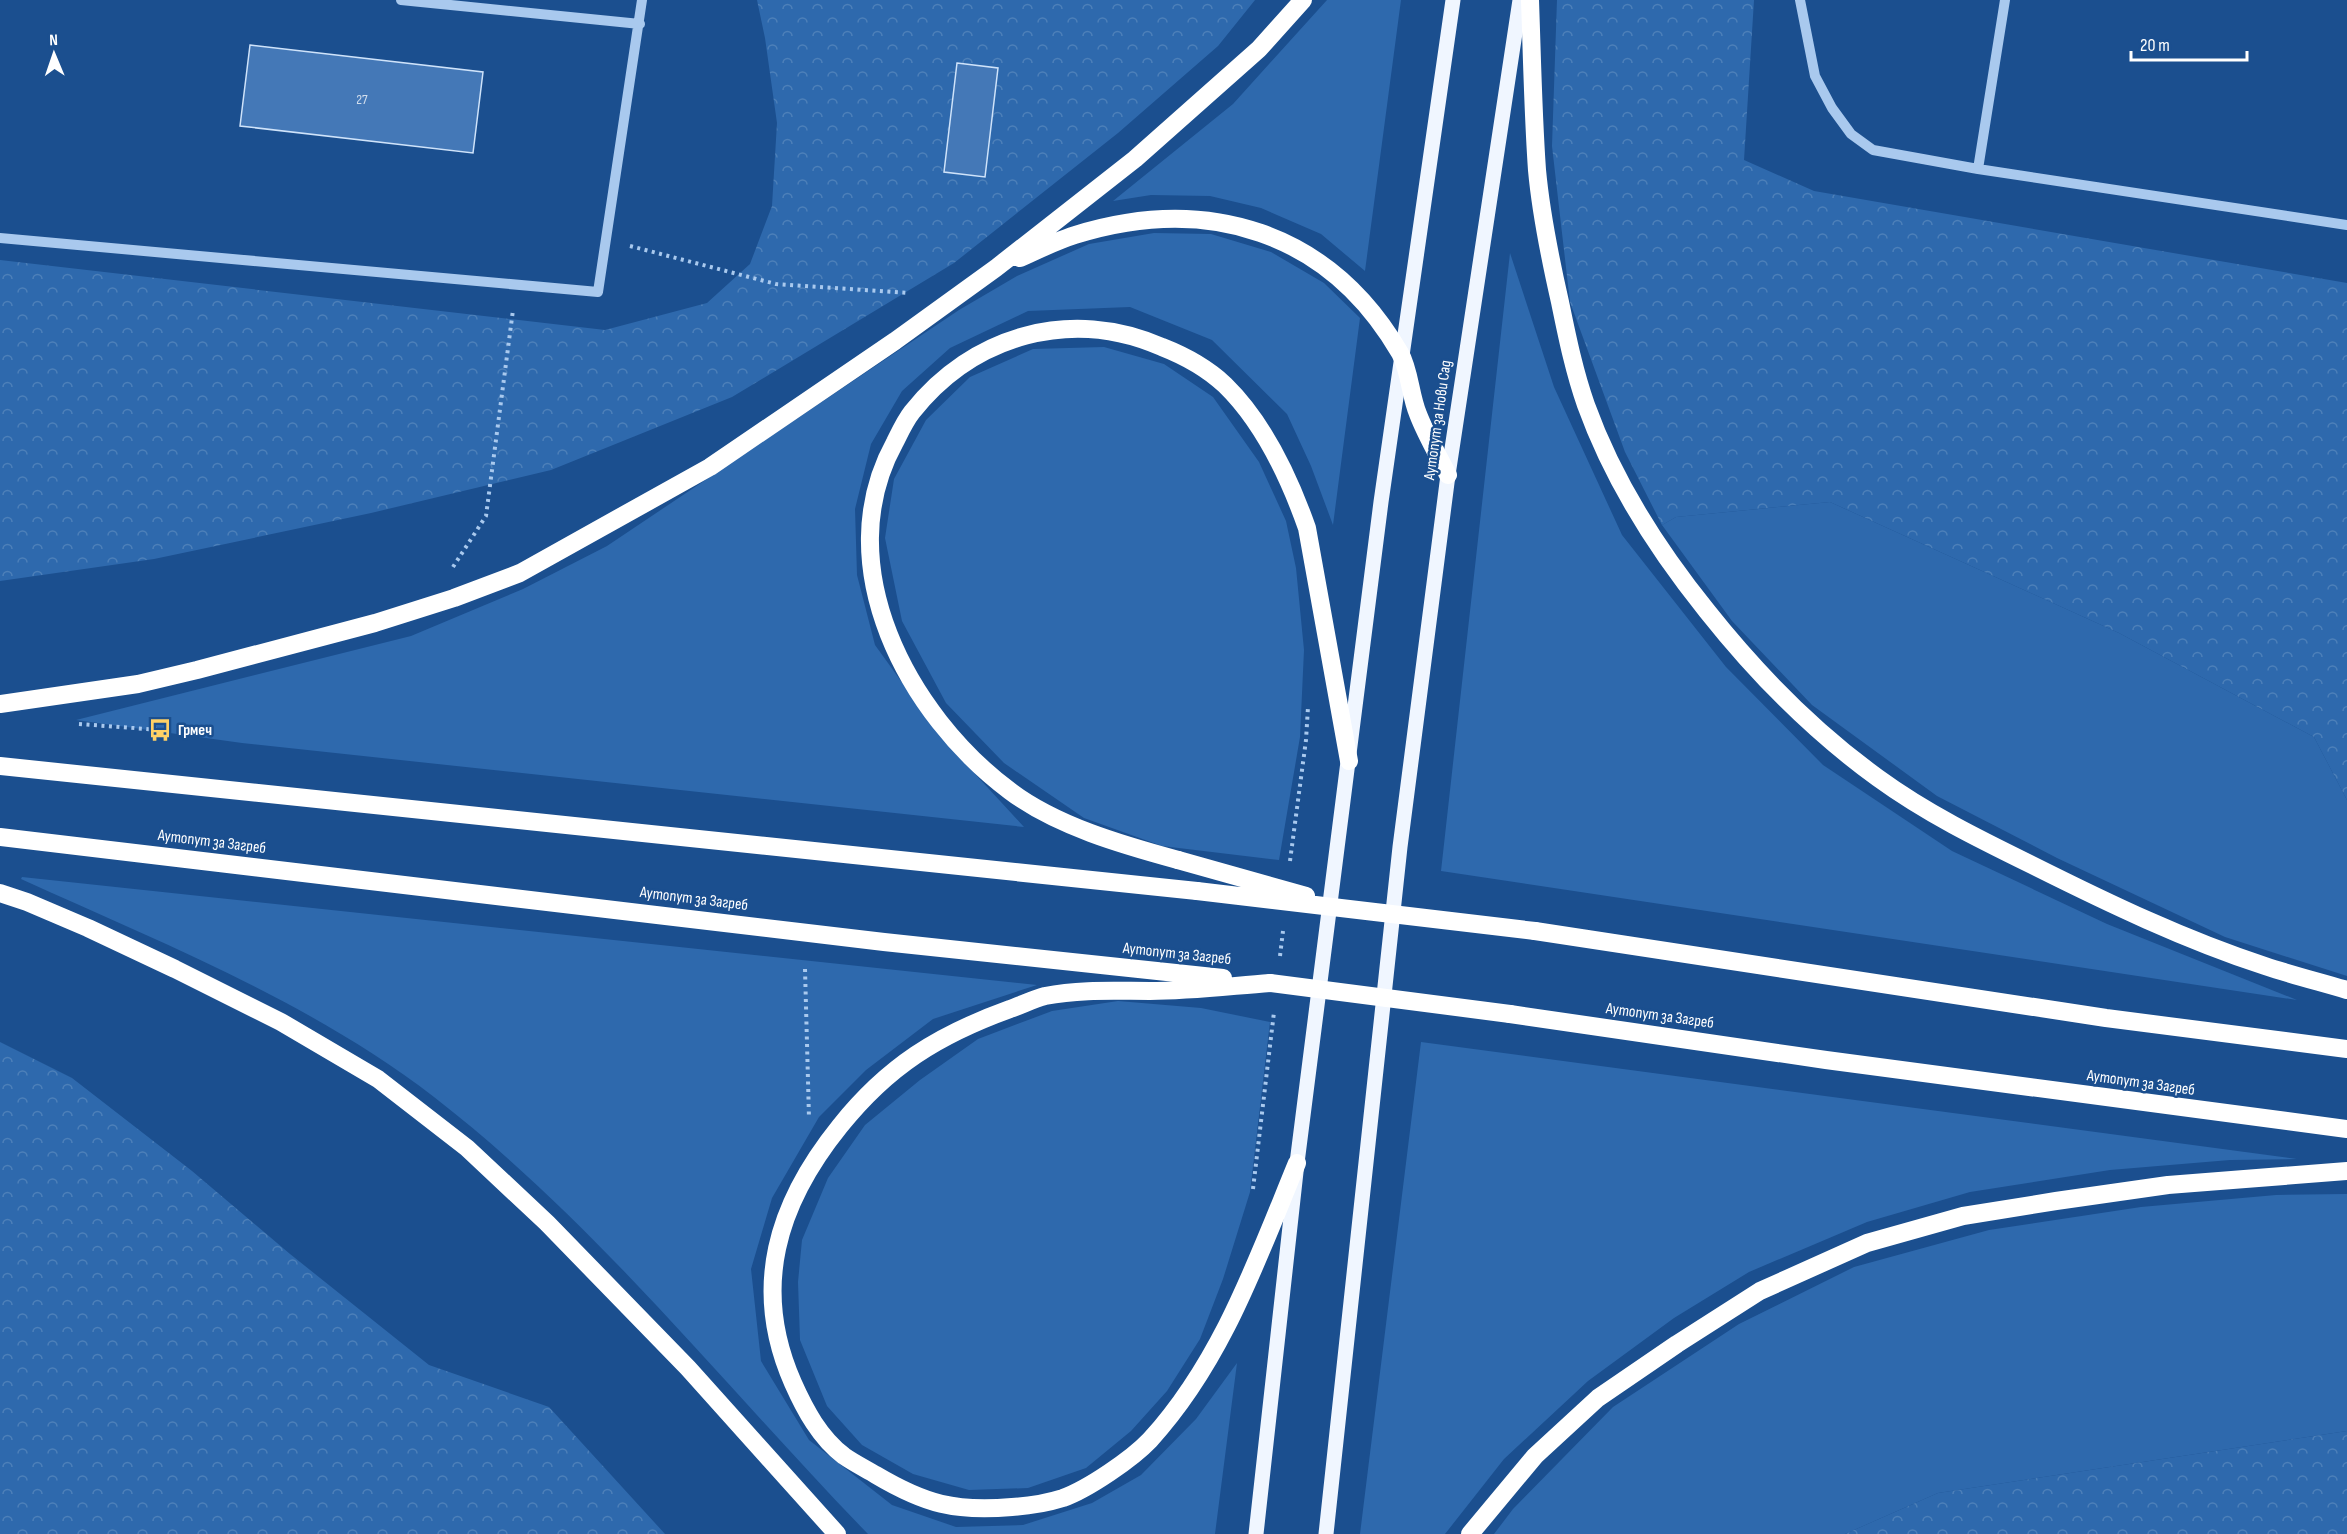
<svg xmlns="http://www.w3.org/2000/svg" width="2347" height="1534" viewBox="0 0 2347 1534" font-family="'Sofia Sans Condensed',sans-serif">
	<defs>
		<pattern id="forest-crowns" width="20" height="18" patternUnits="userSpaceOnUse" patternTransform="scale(1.5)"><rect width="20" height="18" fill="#2e69ad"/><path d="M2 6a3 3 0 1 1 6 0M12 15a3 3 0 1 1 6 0" fill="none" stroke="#4d80b9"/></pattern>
	</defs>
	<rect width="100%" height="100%" fill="#1b4f8f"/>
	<path fill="#2e69ad" d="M1327 0H1401L1365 271 1321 234 1261 208 1210 196 1151 195 1113 201 1233 104Z
		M1154 233 1211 234 1271 252 1324 283 1360 318 1333 525 1311 466 1287 414 1212 340 1130 307 1028 311 950 348 902 391 871 444 855 509 857 575 875 645 942 738 1024 827 242 743 76 720 411 636 523 589 607 546 959 310 1017 276 1089 244Z
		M1510 253 1554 387 1622 535 1726 667 1823 765 1952 851 2107 924 2297 1000 1441 871Z
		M1104 347 1164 364 1213 397 1259 462 1286 521 1296 568 1304 650 1300 737 1279 860 1162 846 1084 818 1004 763 946 703 902 621 885 538 894 479 926 420 970 377 1033 349Z
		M1830 502 2119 633 2314 737 2347 800V976L2225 937 2057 858 1937 796 1812 705 1732 621 1662 525 1676 517Z
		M22 877 1037 985 933 1019 866 1070 819 1117 772 1198 751 1269 761 1361 809 1440 892 1505 956 1527 1023 1525 1092 1503 1141 1475 1196 1419 1237 1363 1215 1534H868C725 1387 598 1224 434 1097 311 1002 162 943 21 879Z
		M1118 1001 1201 1008 1270 1022 1250 1192 1223 1279 1200 1339 1167 1391 1131 1431 1086 1468 1028 1488 969 1490 913 1474 862 1445 827 1406 800 1340 798 1282 802 1240 828 1178 865 1125 920 1080 978 1039 1052 1011Z
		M1421 1042 2297 1159 2230 1160 2110 1170 1970 1192 1867 1222 1749 1272 1674 1318 1588 1381 1504 1459 1445 1534H1360Z
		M2347 1194V1431L1938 1493 1845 1534H1494L1513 1509 1613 1407 1739 1324 1854 1267 1989 1230 2141 1207 2276 1195Z"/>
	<path fill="url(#forest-crowns)" d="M757 0H1255L1218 46 1118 133 954 263 732 397 551 470 371 513 154 559 0 581V260L605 330 707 303 750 264 772 206 777 123 765 38Z
		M1557 0H1754L1744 160 1814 191 2347 283V800L2314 737 2119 633 1830 502 1676 517 1662 525 1625 452 1570 302 1552 146Z
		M0 1042 72 1078 192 1171 290 1254 429 1365 549 1407 665 1534H0Z
		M2347 1431V1534H1845L1938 1493Z"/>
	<path fill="#4478b7" stroke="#cfe3fa" stroke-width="1.5" d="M250 45 483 72 473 153 240 126Z
		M957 63 998 68 985 177 944 172Z"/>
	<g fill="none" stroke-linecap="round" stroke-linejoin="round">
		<path stroke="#a9c9ee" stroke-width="4" stroke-dasharray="3 4.5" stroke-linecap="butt" d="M630 246 776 284 909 293
			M453 567 486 516 513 310
			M79 724 160 730
			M1290 861 1306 740 1308 707
			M1280 956 1283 931
			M805 969 809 1118
			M1253 1189 1274 1012"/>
		<path stroke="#a9c9ee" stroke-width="10" d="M401 0 640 24
			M1800 0 1815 76 1832 108 1851 134 1873 150 1978 169 2347 225
			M1978 169 2005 0
			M0 238 598 292 642 0"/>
		<path stroke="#f0f6ff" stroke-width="15" d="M1256 1534 1297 1163 1381 502 1453 0
			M1326 1534 1400 847 1448 475 1520 0"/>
		<path stroke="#fff" stroke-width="18" d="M1530 0C1532 56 1533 113 1537 170 1541 214 1550 258 1560 302 1567 336 1574 371 1586 405 1613 480 1657 549 1707 611 1757 674 1813 731 1878 778 1926 813 1979 839 2032 865 2108 903 2185 940 2265 966 2292 975 2320 982 2347 990
			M1020 258C1038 250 1056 241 1075 235 1207 194 1329 231 1400 353 1410 371 1410 395 1418 414 1426 435 1438 455 1448 475
			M0 704 138 684 197 670 375 623 454 598 520 573 710 467 895 341 996 268 1135 159 1259 49 1303 0
			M0 766 1197 891
			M0 837 884 942 1223 978
			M1178 860C1123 845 1056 826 1010 791 908 715 827 565 895 442 900 432 905 421 912 412 973 335 1071 307 1162 347 1185 356 1207 368 1225 385 1264 423 1289 477 1307 528L1349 761
			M0 893 27 902 88 928 175 969 281 1022 378 1079 467 1148 547 1223 688 1368 837 1534
			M1535 931 2106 1018 2347 1049
			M1270 983C1230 986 1190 991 1150 991 1115 991 1080 989 1045 996 1033 999 1022 1005 1010 1009 938 1035 888 1066 840 1126 777 1204 751 1288 793 1383 805 1410 820 1438 844 1456 854 1463 866 1469 876 1475 925 1504 955 1512 1012 1507 1029 1506 1047 1503 1063 1498 1088 1489 1132 1459 1150 1440 1222 1361 1257 1260 1297 1163
			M1510 1014 1826 1060 2347 1129
			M1470 1534 1535 1456 1598 1398 1677 1344 1760 1291 1867 1243 1963 1216 2056 1201 2168 1185 2347 1171"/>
		<path stroke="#fff" stroke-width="18" d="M1178 860 1306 896
			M1197 891 1535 931
			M1270 983 1510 1014"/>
	</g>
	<defs>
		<g id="bus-bare" transform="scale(1.8)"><path d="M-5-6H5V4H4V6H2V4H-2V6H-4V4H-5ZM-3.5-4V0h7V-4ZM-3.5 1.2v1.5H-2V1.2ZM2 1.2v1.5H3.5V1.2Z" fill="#ffd166" stroke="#1b4f8f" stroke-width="2.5" paint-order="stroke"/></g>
	</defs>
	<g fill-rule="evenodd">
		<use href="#bus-bare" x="160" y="730"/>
	</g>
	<g text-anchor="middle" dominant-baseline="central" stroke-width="5" stroke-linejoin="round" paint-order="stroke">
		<g font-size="14" fill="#d0dded">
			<text x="362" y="99">27</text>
		</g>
		<g font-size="16" fill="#fff" stroke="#1b4f8f">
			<text transform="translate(1438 420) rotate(-82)">Аутопут за Нови Сад</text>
			<text transform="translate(212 842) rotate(7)">Аутопут за Загреб</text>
			<text transform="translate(694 899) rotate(7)">Аутопут за Загреб</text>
			<text transform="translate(1177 954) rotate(6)">Аутопут за Загреб</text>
			<text transform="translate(1660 1016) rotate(8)">Аутопут за Загреб</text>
			<text transform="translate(2141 1083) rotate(8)">Аутопут за Загреб</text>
		</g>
		<g font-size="16" font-weight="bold" fill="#fff" stroke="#1b4f8f" text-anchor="start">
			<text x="178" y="730">Грмеч</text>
		</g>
	</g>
	<g transform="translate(54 54) rotate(358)" stroke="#1b4f8f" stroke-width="4.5" paint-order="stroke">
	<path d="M0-4.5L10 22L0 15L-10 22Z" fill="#ffffff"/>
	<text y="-9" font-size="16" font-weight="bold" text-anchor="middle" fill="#ffffff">N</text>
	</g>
	<path d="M2131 51v9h116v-9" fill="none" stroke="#ffffff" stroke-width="3"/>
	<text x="2140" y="51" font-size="18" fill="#ffffff" stroke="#1b4f8f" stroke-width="4.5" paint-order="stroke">20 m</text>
</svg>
